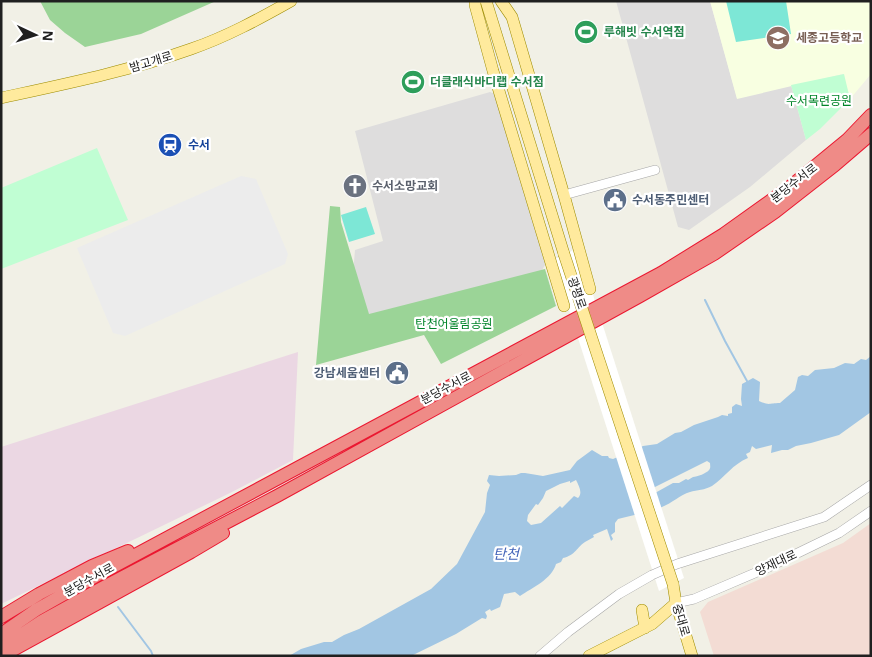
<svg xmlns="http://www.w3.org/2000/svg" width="872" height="657" viewBox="0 0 872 657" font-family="Helvetica,'Noto Sans KR',sans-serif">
	<rect width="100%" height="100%" fill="#f1f0e6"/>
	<path fill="#dedddd" d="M616 1H710L737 98 791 85 806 140 750 187 689 230 678 227Z
		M490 92 495 94 546 263 541 272 370 320 353 274 355 250 383 241 355 131Z"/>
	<path fill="#f3dcd4" d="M871 523V656H714L700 612 708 602 843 543Z"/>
	<path fill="#ebd7e3" d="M298 352 293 460 230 493 1 604V447Z"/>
	<path fill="#f8ffe1" d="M710 1H871V74L850 99 843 74 737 99Z"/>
	<path fill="#9bd497" d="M40 1H216L141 34 85 47 65 33 50 20Z
		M330 206 340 207 341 222 369 314 545 269 556 306 441 364 424 335 316 365Z"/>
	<path fill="#c0fed3" d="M844 74 850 99 820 129 806 140 791 85Z
		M97 148 128 220 1 269V188Z"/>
	<path fill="#7de7d6" d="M726 1H786L791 34 736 42Z
		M366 207 375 234 349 242 341 215Z"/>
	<path fill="#ececec" d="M241 176 256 179 288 254 285 264 125 336 113 333 77 248Z"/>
	<path fill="#a2c6e3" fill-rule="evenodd" d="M871 356V412L839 435 811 443 796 446 788 450H782L771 453 772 445 756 449 752 446 750 452 746 454 748 458C733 464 725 477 712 486 705 490 697 490 690 492 680 495 672 503 662 507 648 513 632 515 618 519L615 523V532L611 535 613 539 611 541 607 529 593 535 594 537C591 539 588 540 585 542 577 547 576 555 563 558L561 562 556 564C552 579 532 588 520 596L515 592 504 594 500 607 491 611 490 609 485 612 487 616 486 619 482 618 456 634 411 656H289L301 649 324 642H332L344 635 359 629 431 589 457 564 485 512 487 493 490 485 487 481 489 475 499 476 516 475 521 473H525L543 476 570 470 577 461 592 450 602 456H608L609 458 613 459 643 446 657 444 675 433 681 432 694 425 718 417 722 415 728 416V414L732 413V407L736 404 742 406 741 399 742 384 753 378 760 382 759 401C770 406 769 403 780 403L795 390 798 377 802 375 808 376 815 370 834 368 845 363 854 364 861 359 866 360ZM707 461 710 463C710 465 711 468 709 470 707 473 697 477 693 477L688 480 686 479 679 483H673L655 493 653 488ZM576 480C579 486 583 493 578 498L574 496 562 508 560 506 541 523 531 525 527 521 528 515 536 504 538 505 543 498 546 491 560 484 570 481V483Z"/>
	<path fill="#fff" d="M578 248 684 578 659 591 553 260Z"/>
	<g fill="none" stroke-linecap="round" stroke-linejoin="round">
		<path stroke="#a2c6e3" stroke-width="2" d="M705 300 725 341 747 381
			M118 607 151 651 153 656"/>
		<g stroke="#a7a7a7" stroke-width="10">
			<path id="minor" d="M564 195 655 170
				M676 603 694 599 769 567 839 533 871 511
				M540 656 568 632 619 594 652 575 677 564 824 517 871 485"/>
		</g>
		<g stroke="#9c8b00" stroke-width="12">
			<path id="major" d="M475 1V5L493 71 564 306
				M486 1 564 254
				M501 1 512 17 564 195 590 289
				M1 98C65 84 129 71 191 49 226 37 259 19 291 1
				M673 584 676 603 692 656
				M642 610 645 628
				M589 656 652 624 676 603"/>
		</g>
		<g stroke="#eb1730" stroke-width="14">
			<path id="highway" d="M1 617 39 594 92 566 128 551
				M1 634 36 610 96 576 661 273 724 234 791 186 847 140 871 115
				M1 648 42 621 102 588 277 496 640 296 714 254 775 212 835 165 871 134
				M2 656 191 552 223 533"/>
		</g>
		<use href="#minor" stroke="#fff" stroke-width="9"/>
		<use href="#major" stroke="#ffea9d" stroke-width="11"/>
		<use href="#highway" stroke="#ef8b87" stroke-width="12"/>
		<g stroke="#9c8b00" stroke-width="12" stroke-linecap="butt">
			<path id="major-bridge" d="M564 254 673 584"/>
		</g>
		<use href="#major-bridge" stroke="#ffea9d" stroke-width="11"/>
	</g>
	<defs>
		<g id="stadium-disc" transform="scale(1.25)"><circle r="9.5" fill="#2e9e5b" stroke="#fff"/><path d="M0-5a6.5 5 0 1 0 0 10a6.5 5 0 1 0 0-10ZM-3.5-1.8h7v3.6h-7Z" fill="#fff"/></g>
		<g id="school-disc" transform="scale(1.25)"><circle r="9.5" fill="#8d6e63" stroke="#fff"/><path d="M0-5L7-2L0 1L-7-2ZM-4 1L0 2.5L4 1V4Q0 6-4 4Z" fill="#fff"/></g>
		<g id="station-disc" transform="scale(1.25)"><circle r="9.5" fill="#1a4fb4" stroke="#fff"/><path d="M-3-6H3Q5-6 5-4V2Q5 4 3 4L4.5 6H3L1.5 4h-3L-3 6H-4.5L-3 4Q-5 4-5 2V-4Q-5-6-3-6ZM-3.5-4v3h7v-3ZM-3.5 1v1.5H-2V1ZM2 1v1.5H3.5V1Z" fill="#fff"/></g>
		<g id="church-disc" transform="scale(1.25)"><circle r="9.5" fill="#6b7280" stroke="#fff"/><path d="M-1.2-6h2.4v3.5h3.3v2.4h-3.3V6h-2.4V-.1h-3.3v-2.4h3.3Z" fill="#fff"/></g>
		<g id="civic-disc" transform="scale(1.25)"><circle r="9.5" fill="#5c6f8a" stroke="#fff"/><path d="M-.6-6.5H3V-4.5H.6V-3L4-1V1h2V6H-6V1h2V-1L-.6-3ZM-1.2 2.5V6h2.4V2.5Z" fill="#fff"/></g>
	</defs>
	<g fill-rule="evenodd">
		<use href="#stadium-disc" x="586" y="32"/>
		<use href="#school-disc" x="778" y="38"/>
		<use href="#stadium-disc" x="413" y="82"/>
		<use href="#station-disc" x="170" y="145"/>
		<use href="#church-disc" x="355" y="186"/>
		<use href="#civic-disc" x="615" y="200"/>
		<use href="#civic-disc" x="397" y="373"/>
	</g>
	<g text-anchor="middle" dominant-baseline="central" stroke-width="4.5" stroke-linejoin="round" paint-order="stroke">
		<g font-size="12" font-weight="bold" fill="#27864d" stroke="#fff" text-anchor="start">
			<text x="604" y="32">루해빗 수서역점</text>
			<text x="430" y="82">더클래식바디랩 수서점</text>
		</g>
		<g font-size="12" font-weight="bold" fill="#785e54" stroke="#fff" text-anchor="start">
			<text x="796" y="38">세종고등학교</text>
		</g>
		<g font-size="12" fill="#202020" stroke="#fff">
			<text transform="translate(151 62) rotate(-17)">밤고개로</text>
			<text transform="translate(794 183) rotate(-38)">분당수서로</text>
			<text transform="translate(577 293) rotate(71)">광평로</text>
			<text transform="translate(446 388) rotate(-28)">분당수서로</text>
			<text transform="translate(776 563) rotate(-25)">양재대로</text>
			<text transform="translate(89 580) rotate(-29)">분당수서로</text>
			<text transform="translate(681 620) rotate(74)">중대로</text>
		</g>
		<g font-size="12" fill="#02852a" stroke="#fff">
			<text x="819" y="101">수서목련공원</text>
			<text x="454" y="324">탄천어울림공원</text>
		</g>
		<g font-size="12" font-weight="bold" fill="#164399" stroke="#fff" text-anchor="start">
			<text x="188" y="145">수서</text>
		</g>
		<g font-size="12" font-weight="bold" fill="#5b616d" stroke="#fff" text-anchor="start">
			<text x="372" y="186">수서소망교회</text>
		</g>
		<g font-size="12" font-weight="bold" fill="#4e5e75" stroke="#fff" text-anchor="start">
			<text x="632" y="200">수서동주민센터</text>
			<text x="380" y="373" text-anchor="end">강남세움센터</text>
		</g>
		<g font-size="14" font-style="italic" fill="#4364b9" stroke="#fff">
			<text x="506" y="554">탄천</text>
		</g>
	</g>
	<rect width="872" height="657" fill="none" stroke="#202020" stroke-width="5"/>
	<g transform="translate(35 35) rotate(94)" stroke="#ffffff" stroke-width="4" paint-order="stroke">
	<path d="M0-4L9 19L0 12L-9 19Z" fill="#202020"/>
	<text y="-8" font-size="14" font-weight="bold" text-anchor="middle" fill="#202020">N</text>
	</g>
</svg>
